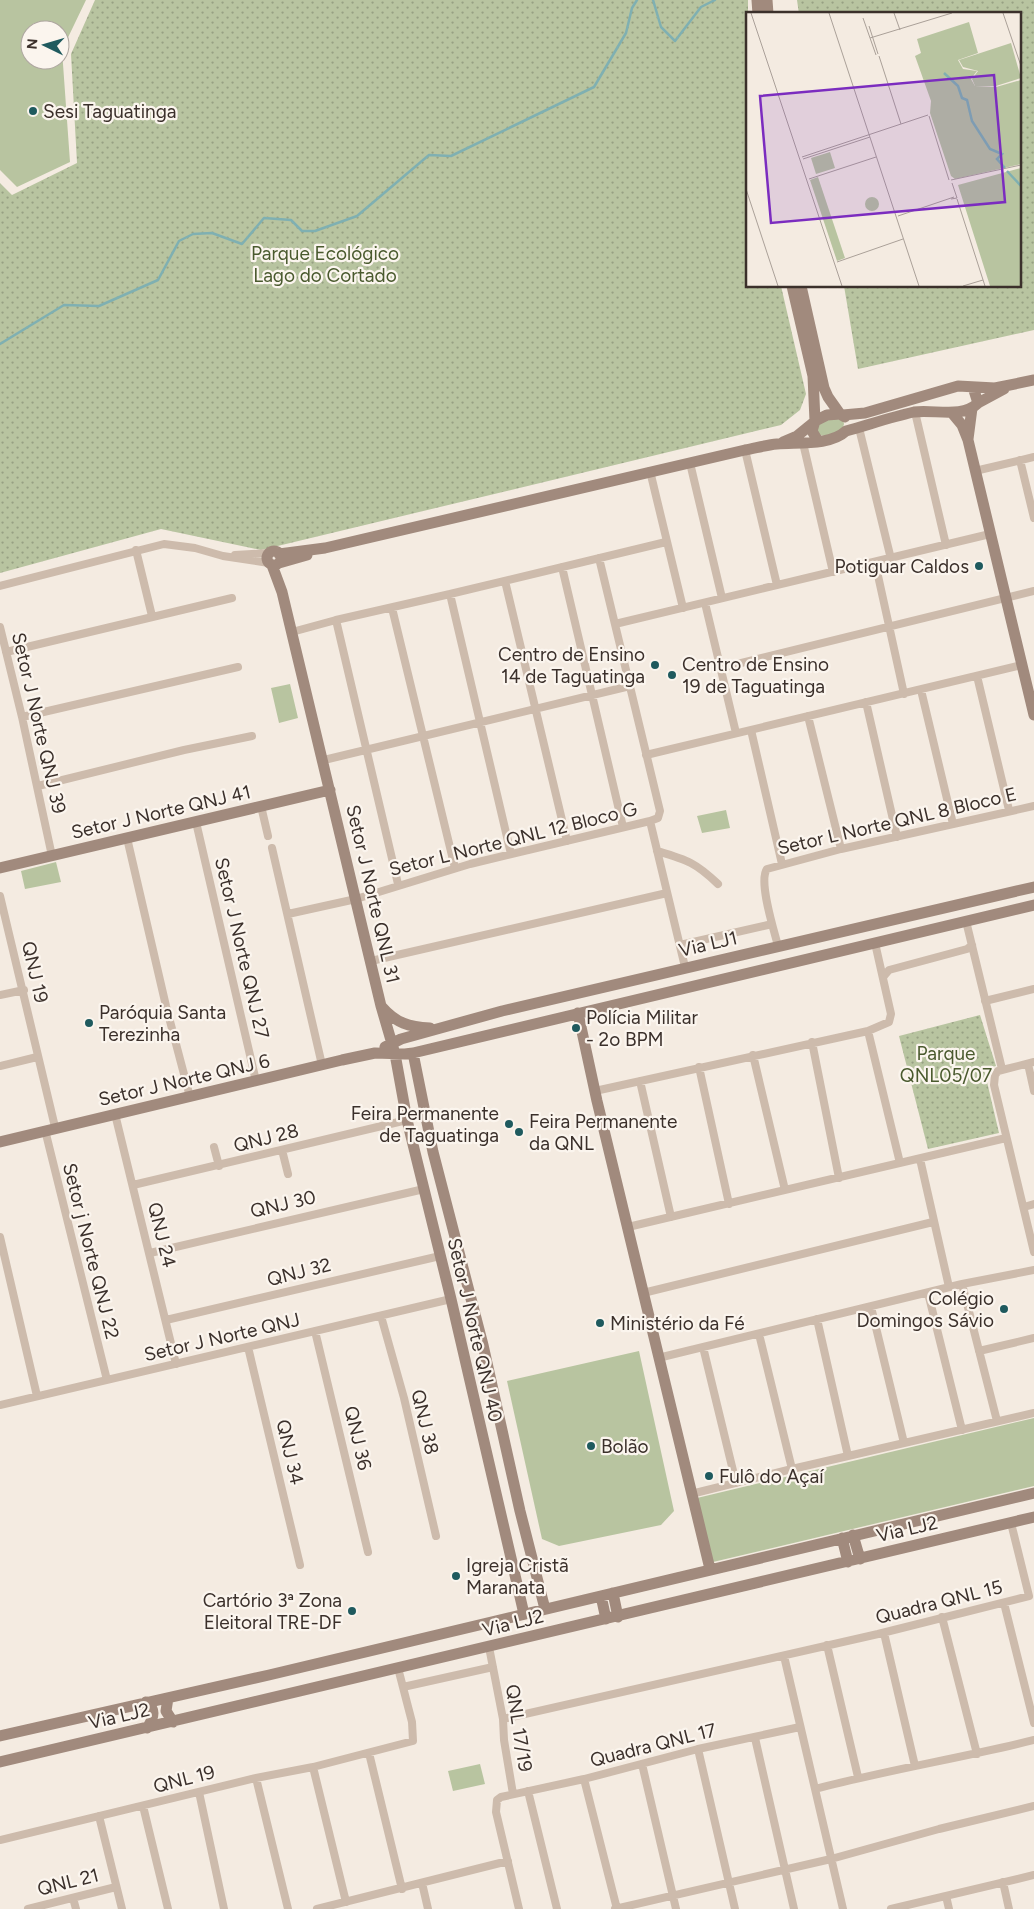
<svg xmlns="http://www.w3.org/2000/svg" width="1034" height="1909" viewBox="0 0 1034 1909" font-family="Figtree,sans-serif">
	<defs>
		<pattern id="park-dots" width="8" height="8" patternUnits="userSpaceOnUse" patternTransform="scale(1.25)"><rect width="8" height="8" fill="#b8c4a0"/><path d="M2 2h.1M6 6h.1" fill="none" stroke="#97a083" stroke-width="1.8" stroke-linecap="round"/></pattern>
	</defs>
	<rect width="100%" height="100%" fill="#f4ebe1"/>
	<path fill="#b8c4a0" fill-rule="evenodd" d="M0 0H86L62 50 70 162 17 187 0 170ZM30 30H60V60H30Z
		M830 418 843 420 844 424 842 431 826 436 818 435 815 426Z
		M290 684 298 718 279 723 271 688Z
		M726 810 730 828 702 833 697 816Z
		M56 862 61 882 25 889 21 871Z
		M639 1351 674 1511 661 1525 559 1546 542 1539 507 1381Z
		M1034 1418V1486L713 1562 697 1498Z
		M480 1764 485 1784 453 1791 448 1771Z"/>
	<path fill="url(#park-dots)" d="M95 0H748V286H781L806 394 800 410 781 425 261 550 161 529 0 573V183L12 195 77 163 71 54Z
		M797 0H1034V330L858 369 844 286H1020V14H799Z
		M980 1015 996 1066 984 1069 999 1133 928 1149 899 1036Z"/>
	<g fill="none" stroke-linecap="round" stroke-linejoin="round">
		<path stroke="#7fb0b2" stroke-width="2.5" d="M653 0 661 27 675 41 701 7 715 0
			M0 344 64 305 99 306 158 280 179 241 193 234 212 233 242 244 264 218 291 220 302 231H315L357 216 429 155 451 156 594 87 626 33 632 8 637 0"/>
		<path stroke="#cdbbac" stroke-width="8" d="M915 412 946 545
			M859 428 891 559
			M803 443 833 572
			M745 450 777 585
			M1020 460 1034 518
			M690 463 722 598
			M650 471 683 608
			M975 471 1034 457
			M136 550 152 616
			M235 555 269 553
			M875 562 904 694
			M562 567 623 827
			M505 581 567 841
			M0 586 164 544 195 548 223 556 269 563
			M450 594 511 854
			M705 603 736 733
			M392 608 455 868
			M336 620 398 884
			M615 624 990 534
			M0 627 22 717 52 856
			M292 632 336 620 450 594 666 542
			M6 652 232 598
			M721 668 1034 591
			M977 676 1009 810
			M921 690 953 824
			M866 702 897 837
			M808 716 841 849
			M22 717 238 667
			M751 730 782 864
			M646 755 1022 665
			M324 760 630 686
			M38 786 184 750 252 736
			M261 806 268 836
			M650 821 685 967
			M196 822 256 1081
			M127 838 166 1006 190 1097
			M272 848 322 1065
			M657 851C687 860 695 862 718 884
			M0 896 55 1127
			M288 914 356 899 470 864 650 821 658 818 660 811 599 558
			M966 921 1002 1069
			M680 945 772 924
			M778 946C774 930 758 881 767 869L841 849 1034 806
			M371 961 667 893
			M884 976 889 970 967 949 972 945
			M0 995 24 990
			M985 1001 1034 989
			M868 1031 900 1163
			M812 1042 839 1178
			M753 1055 785 1190
			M1034 1062 998 1071 995 1075 994 1085 1034 1252
			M1028 1064 1034 1091
			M0 1066 37 1057
			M699 1067 729 1204
			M640 1081 671 1217
			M595 1091 868 1031 889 1022 891 1014 875 943
			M115 1114 176 1364
			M45 1130 107 1380
			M214 1147 219 1166
			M282 1150 288 1174
			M920 1159 949 1287
			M133 1185 407 1120
			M1024 1207 1034 1204
			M628 1227 1006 1138
			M0 1237 37 1396
			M150 1253 424 1189
			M962 1284 997 1421
			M643 1293 933 1222
			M928 1293 962 1430
			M871 1307 904 1443
			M381 1316 404 1398 436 1536
			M817 1319 848 1456
			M166 1320 440 1256
			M315 1331 368 1552
			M759 1334 792 1469
			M248 1347 300 1565
			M703 1347 736 1483
			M979 1351 1034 1338
			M658 1358 962 1284 1034 1270
			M0 1405 451 1299
			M691 1494 792 1469 1034 1413
			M1004 1603 1034 1723
			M942 1617 977 1754
			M884 1633 915 1766
			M827 1645 858 1777
			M489 1647 503 1719 504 1740 513 1794
			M784 1656 843 1909
			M403 1687 493 1667
			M503 1719 878 1634 1029 1596 1011 1523
			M755 1738 794 1909
			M698 1749 735 1909
			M369 1753 402 1889
			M642 1764 676 1909
			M313 1767 346 1902
			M256 1778 288 1909
			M584 1779 617 1909
			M815 1789C887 1770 961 1758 1034 1740
			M528 1791 557 1909
			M199 1792 224 1909
			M143 1806 168 1909
			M99 1816 122 1909
			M0 1840 256 1778 313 1767 413 1741 412 1722 398 1668
			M1003 1882 1009 1909
			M422 1883 428 1909
			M946 1896 949 1909
			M73 1898 76 1909
			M28 1909 116 1887
			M317 1909 508 1861
			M519 1909 496 1812 497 1800 501 1797 584 1779 698 1749 800 1727
			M615 1909 831 1859 939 1829 1034 1806
			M891 1909 1034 1875"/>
		<path stroke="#a18a7d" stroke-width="11" d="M757 0 758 14
			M767 0 768 14
			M792 286 813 376 815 421
			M801 286 824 388 828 397 840 414
			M978 403 1004 389
			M952 413 962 425 968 440 1034 715
			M843 415 865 413 958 386 995 388 1034 380
			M968 439 972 408
			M818 441 812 431 815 421 827 415 840 414 845 417
			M783 442 797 436 813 423
			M267 558a7 7 0 1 1 14 0a7 7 0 1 1-14 0Z
			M279 554 325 548 745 450C756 448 766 445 777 444 797 442 830 446 846 431 868 425 891 417 914 412 934 409 962 419 978 403L973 387
			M279 563 307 555
			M272 565 282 592 381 1006 395 1054 407 1120 451 1299 524 1614
			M0 868 330 790
			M382 1007C396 1023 409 1027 430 1028
			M578 1013 597 1101 710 1569
			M385 1047 401 1039 502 1011 1034 887
			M413 1053 433 1152 483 1345 520 1511 545 1609
			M0 1142 342 1060 375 1053 405 1054 413 1053 1034 905
			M853 1535 860 1559
			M842 1538 848 1562
			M613 1593 618 1617
			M601 1596 606 1619
			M168 1698 166 1711 173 1722
			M146 1702C156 1709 154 1718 147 1728
			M0 1736 269 1675 1034 1493
			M0 1762 1034 1517"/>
	</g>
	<g fill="#1f5a5e" stroke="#fbf5ee" stroke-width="2">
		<circle cx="33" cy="111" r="5"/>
		<circle cx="979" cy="566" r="5"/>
		<circle cx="655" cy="665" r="5"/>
		<circle cx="672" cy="675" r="5"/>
		<circle cx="89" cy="1023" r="5"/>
		<circle cx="576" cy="1028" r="5"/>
		<circle cx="509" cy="1124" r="5"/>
		<circle cx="519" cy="1132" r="5"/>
		<circle cx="1004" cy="1309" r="5"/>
		<circle cx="600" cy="1323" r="5"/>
		<circle cx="591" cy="1446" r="5"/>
		<circle cx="709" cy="1476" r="5"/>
		<circle cx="456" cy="1576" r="5"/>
		<circle cx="352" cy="1611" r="5"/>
	</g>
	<g text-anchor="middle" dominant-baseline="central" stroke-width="4.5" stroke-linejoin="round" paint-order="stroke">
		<g font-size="19" fill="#3b302b" stroke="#fbf5ee" text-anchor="start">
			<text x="43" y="111">Sesi Taguatinga</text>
			<text x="969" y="566" text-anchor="end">Potiguar Caldos</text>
			<text x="645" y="654" text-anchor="end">Centro de Ensino<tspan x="645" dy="22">14 de Taguatinga</tspan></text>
			<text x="682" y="664">Centro de Ensino<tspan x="682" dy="22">19 de Taguatinga</tspan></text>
			<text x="99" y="1012">Paróquia Santa<tspan x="99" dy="22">Terezinha</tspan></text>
			<text x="586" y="1017">Polícia Militar<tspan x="586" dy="22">- 2o BPM</tspan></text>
			<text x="499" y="1113" text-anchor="end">Feira Permanente<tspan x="499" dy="22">de Taguatinga</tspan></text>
			<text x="529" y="1121">Feira Permanente<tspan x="529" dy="22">da QNL</tspan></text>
			<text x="994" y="1298" text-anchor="end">Colégio<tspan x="994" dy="22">Domingos Sávio</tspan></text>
			<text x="610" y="1323">Ministério da Fé</text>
			<text x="601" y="1446">Bolão</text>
			<text x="719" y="1476">Fulô do Açaí</text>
			<text x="466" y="1565">Igreja Cristã<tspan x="466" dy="22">Maranata</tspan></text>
			<text x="342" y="1600" text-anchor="end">Cartório 3ª Zona<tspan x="342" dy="22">Eleitoral TRE-DF</tspan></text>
		</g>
		<g font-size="19" fill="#4a5a2e" stroke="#fbf5ee">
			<text x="325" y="253">Parque Ecológico<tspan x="325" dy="22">Lago do Cortado</tspan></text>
			<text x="946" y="1053">Parque<tspan x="946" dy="22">QNL05/07</tspan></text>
		</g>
		<g font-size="19" fill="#3b302b" stroke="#fbf5ee">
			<text transform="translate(39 723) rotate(77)">Setor J Norte QNJ 39</text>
			<text transform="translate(161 812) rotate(-13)">Setor J Norte QNJ 41</text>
			<text transform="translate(897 821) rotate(-13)">Setor L Norte QNL 8 Bloco E</text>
			<text transform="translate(513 839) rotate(-14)">Setor L Norte QNL 12 Bloco G</text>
			<text transform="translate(373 894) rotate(77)">Setor J Norte QNL 31</text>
			<text transform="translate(708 944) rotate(-13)">Via LJ1</text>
			<text transform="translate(242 948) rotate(77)">Setor J Norte QNJ 27</text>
			<text transform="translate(35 972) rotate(77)">QNJ 19</text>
			<text transform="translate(184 1080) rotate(-13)">Setor J Norte QNJ 6</text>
			<text transform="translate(266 1138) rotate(-14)">QNJ 28</text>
			<text transform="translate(283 1204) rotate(-13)">QNJ 30</text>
			<text transform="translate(162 1235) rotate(76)">QNJ 24</text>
			<text transform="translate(91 1251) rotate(76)">Setor j Norte QNJ 22</text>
			<text transform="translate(299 1272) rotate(-14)">QNJ 32</text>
			<text transform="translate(475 1330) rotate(77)">Setor J Norte QNJ 40</text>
			<text transform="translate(222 1337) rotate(-13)">Setor J Norte QNJ</text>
			<text transform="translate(425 1422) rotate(77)">QNJ 38</text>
			<text transform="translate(358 1438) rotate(77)">QNJ 36</text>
			<text transform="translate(290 1452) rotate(77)">QNJ 34</text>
			<text transform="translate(907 1529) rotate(-13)">Via LJ2</text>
			<text transform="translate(939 1602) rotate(-14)">Quadra QNL 15</text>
			<text transform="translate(513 1623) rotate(-14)">Via LJ2</text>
			<text transform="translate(119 1716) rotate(-13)">Via LJ2</text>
			<text transform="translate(519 1728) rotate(81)">QNL 17/19</text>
			<text transform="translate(653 1745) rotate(-14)">Quadra QNL 17</text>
			<text transform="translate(184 1779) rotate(-14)">QNL 19</text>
			<text transform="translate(68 1882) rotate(-14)">QNL 21</text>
		</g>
	</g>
	<g transform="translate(746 12)">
		<rect width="275" height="275" fill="#f4ebe1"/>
		<path d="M265 31 275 66 250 74H229L226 67 232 59 217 55 213 48ZM84 140 89 156 70 162 65 146ZM72 165 99 246 91 249 64 168Z" fill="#b8c4a0"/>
		<path d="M223 10 232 41 212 48 217 57 231 59 225 67 229 74 250 75 275 68V152L209 167 205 164 184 101 185 89 169 44 175 41 171 27ZM275 156V274H244L212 173ZM119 192a7 7 0 1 1 14 0a7 7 0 1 1-14 0Z" fill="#b8c4a0"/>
		<path fill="none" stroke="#7fb0b2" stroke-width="2.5" d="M198 61 212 74 216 86 221 88 226 109 244 137 256 142 251 147 259 156M261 159 275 174"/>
		<path fill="none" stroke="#aaa098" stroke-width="1" d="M5 1 96 274M83 1 173 274M148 1 154 18M257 1 275 54M117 6 130 43M123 14 132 42M124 26 206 1M133 44 155 112M183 104 203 168M56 145 182 103M57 147 124 125M63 167 130 145M205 168 275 153M0 177 32 274M205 187 211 186 206 171M211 187 239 274M152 204 208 185M91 250 157 227M217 274 237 268"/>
		<path fill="#7b2cbf" fill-opacity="0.15" stroke="#7b2cbf" stroke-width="2.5" d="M248 63 259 190 25 211 14 84Z"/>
		<rect width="275" height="275" fill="none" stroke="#3b302b" stroke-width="2.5"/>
	</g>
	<g transform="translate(45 45) rotate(275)"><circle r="24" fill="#fbf5ee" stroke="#aea6a0"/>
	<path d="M0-4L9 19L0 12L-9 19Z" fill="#1f5a5e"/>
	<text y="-8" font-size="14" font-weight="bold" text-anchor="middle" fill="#3b302b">N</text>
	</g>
</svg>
